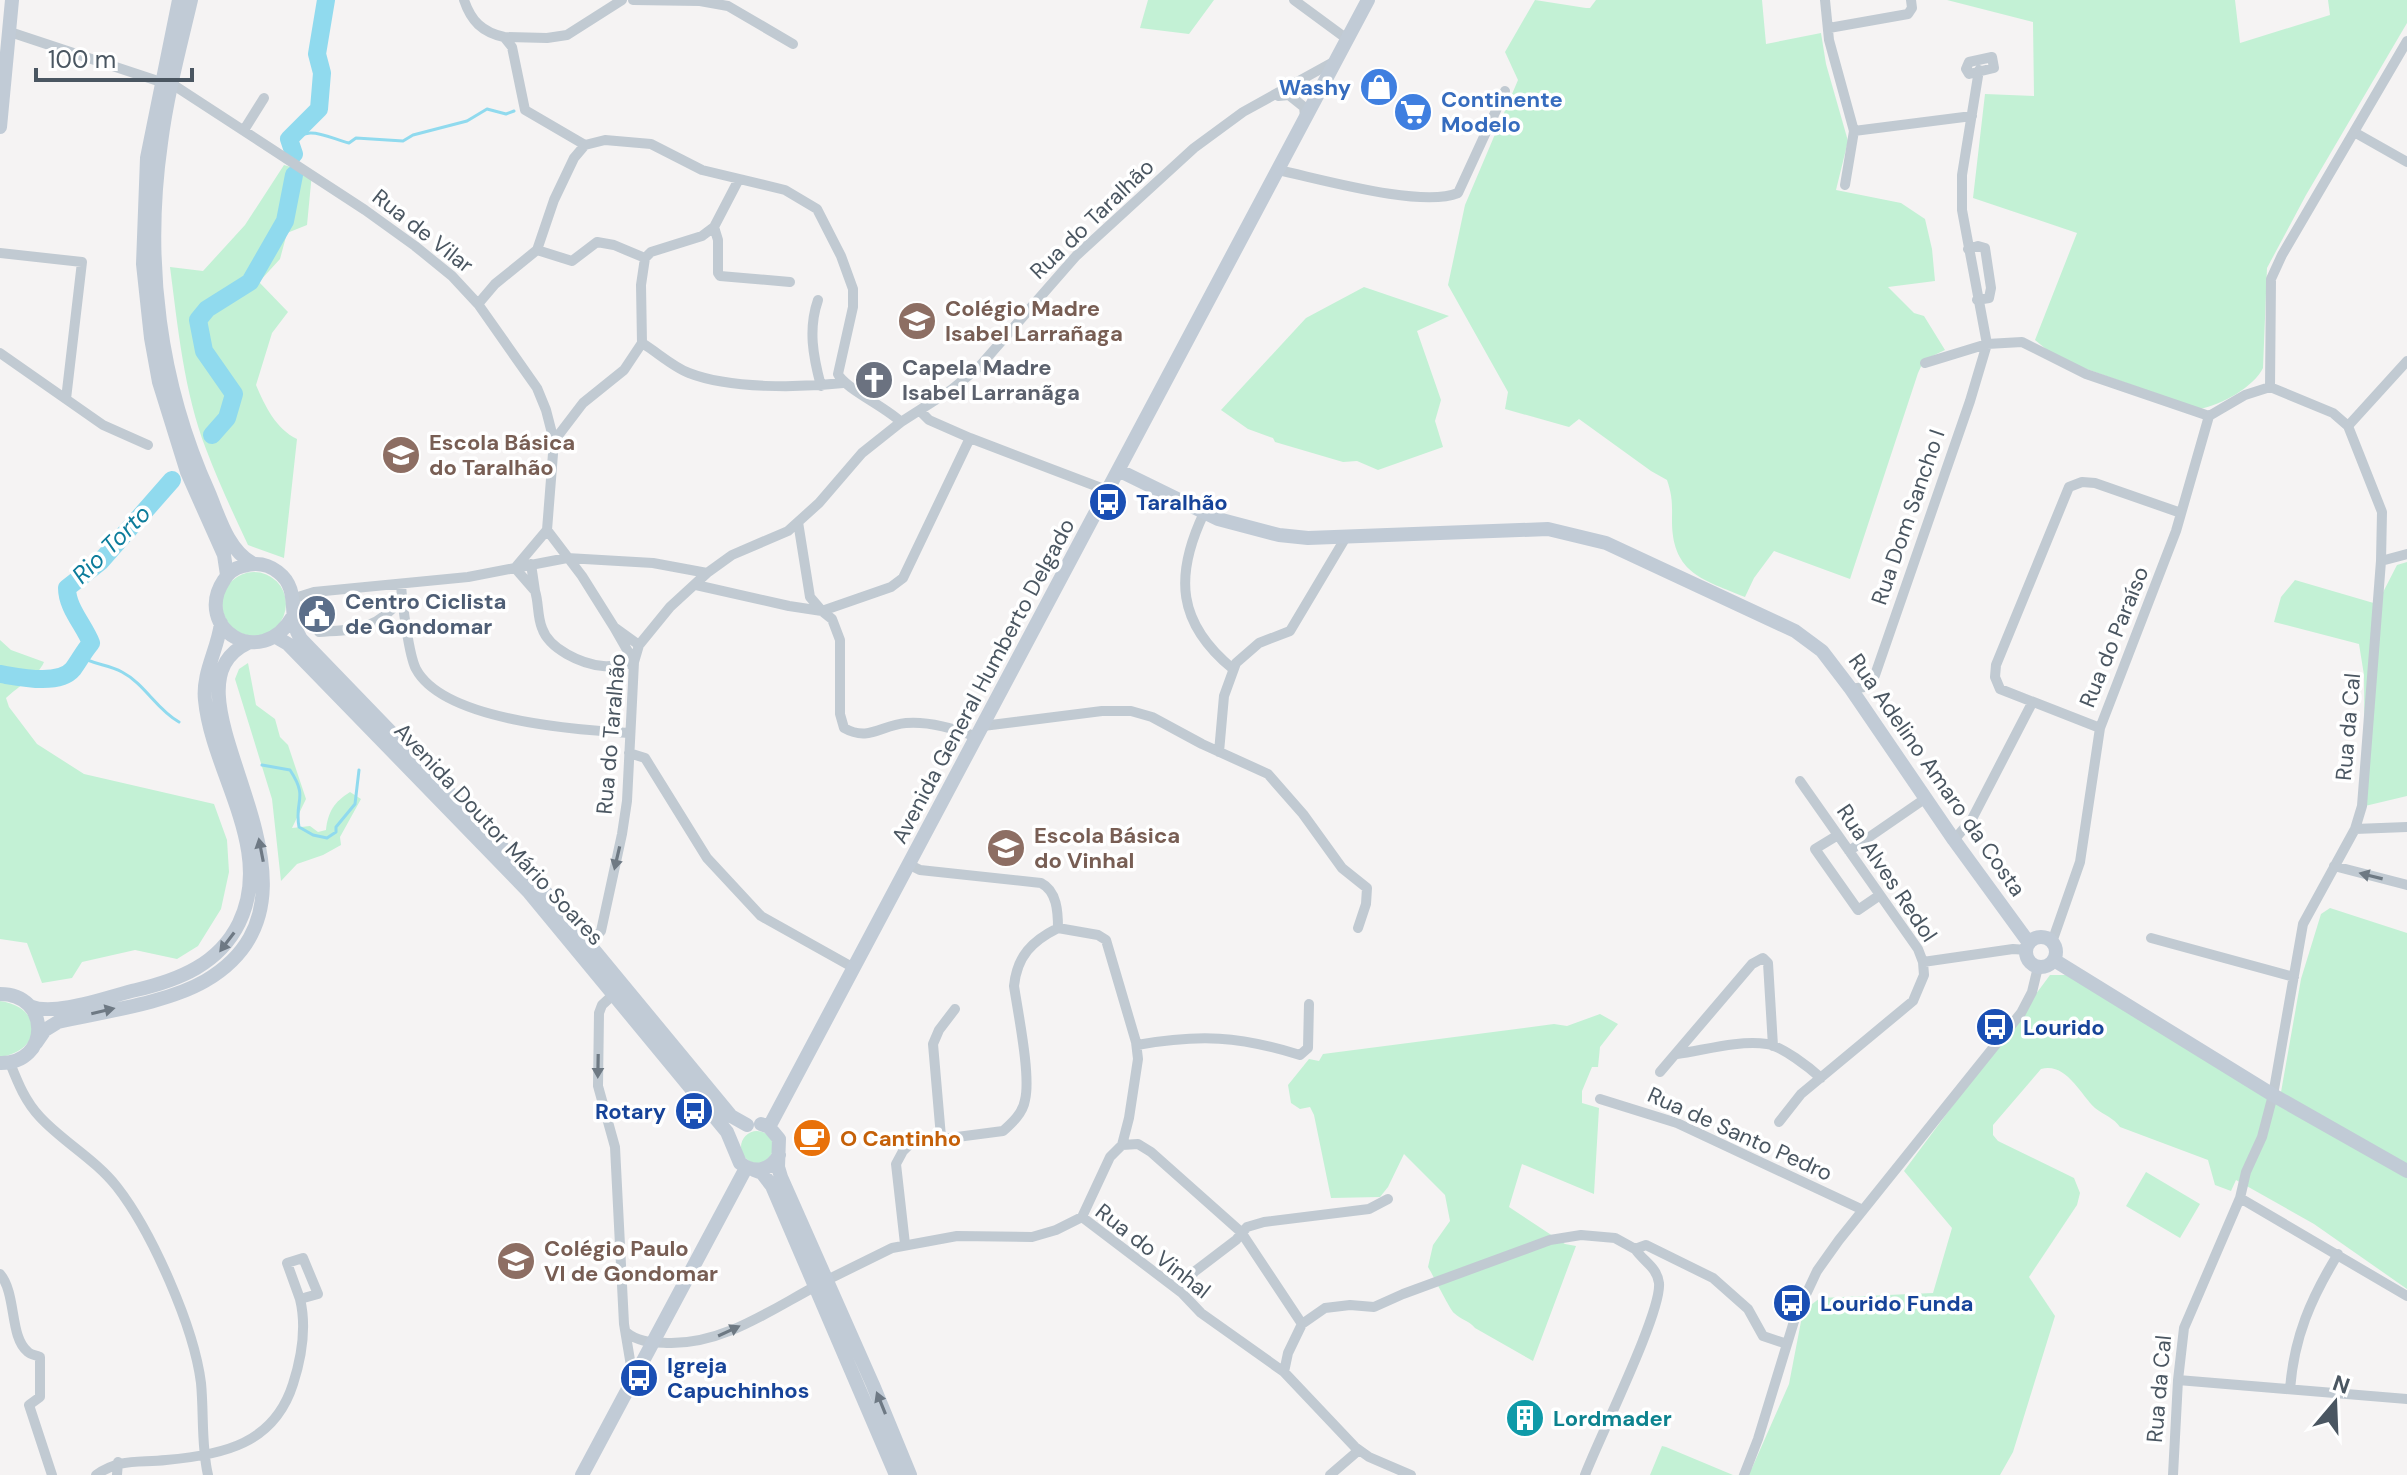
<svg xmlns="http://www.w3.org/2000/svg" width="2407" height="1475" viewBox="0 0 2407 1475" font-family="'DM Sans',sans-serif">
	<rect width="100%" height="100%" fill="#f5f3f3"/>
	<path fill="#c3f1d5" d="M1148 0H1214L1189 34 1140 28Z
		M1535 0 1586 8H1590L1596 0H1762L1766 44 1821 33 1826 64 1848 141 1836 190 1901 203 1925 219 1932 249 1935 281 1888 287 1914 313 1924 316 1945 350 1924 360 1918 373 1850 579 1774 551 1754 578 1745 597C1704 580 1673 574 1672 523 1672 505 1673 498 1667 480L1651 471 1579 419 1569 427 1505 409 1508 392 1448 285 1465 205 1518 80 1505 52Z
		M1947 0H2235L2240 43 2330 15 2328 0H2407V23L2306 195 2267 268 2263 368C2254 387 2221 405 2200 409L2058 359 2035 340 2077 233 1973 198 1985 94 2034 96 2033 22Z
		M284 165 312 173 307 225 287 233 280 259 259 282 288 312 272 333 256 385C265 406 276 429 297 439L284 558 248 545C233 513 218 481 206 449 184 392 178 328 170 267L203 271 245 225Z
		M1364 287 1449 316 1417 331 1441 400 1435 421 1443 447 1378 470 1357 461 1343 462 1275 442 1273 438 1248 429 1221 410 1306 318Z
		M2407 562V796L2365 806 2364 675 2359 644 2274 622 2281 597 2295 580 2377 604 2397 565Z
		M222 604a32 32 0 1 1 64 0a32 32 0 1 1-64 0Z
		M0 640 11 650 44 662C37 678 19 685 6 698L9 707 37 744 84 774 214 804 227 840 229 872 221 909 198 946 177 959 135 950 82 962 72 978 42 983 27 943 0 939Z
		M248 663 256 705 275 719 280 737 288 745 306 799 292 828 310 826 318 832 326 830C328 812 334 802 350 792L361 799 340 837 341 845 323 855 297 864 281 881 272 799 235 679 239 669Z
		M2330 908 2407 933V1289L2314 1224 2236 1180 2231 1191 2215 1185 2208 1160 2120 1127C2114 1118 2104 1115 2095 1108 2080 1094 2066 1062 2041 1069L1993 1125V1135L1998 1141 2074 1178 2080 1193 2077 1205 2029 1277 2055 1316 2013 1452 2000 1475H1738L1752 1468 1789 1384 1803 1311 1820 1298 1933 1293 1952 1228 1904 1171 2050 975H2066L2281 1092 2301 979 2321 914Z
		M0 1001C44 1007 43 1051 0 1057Z
		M1600 1014 1618 1024 1600 1047 1598 1067H1592L1582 1091V1103L1599 1108 1594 1194 1522 1164 1509 1207 1565 1244 1576 1246 1533 1361 1475 1328C1470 1321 1461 1320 1454 1313 1450 1310 1433 1275 1428 1267L1433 1245 1450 1221 1445 1195 1404 1154 1388 1187 1380 1197 1331 1198 1314 1115 1310 1107 1300 1109 1291 1103 1288 1085 1309 1059 1319 1061 1323 1054 1554 1024 1567 1026Z
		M741 1147a16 16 0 1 1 32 0a16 16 0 1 1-32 0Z
		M2146 1172 2200 1204 2180 1238 2126 1206Z
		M1662 1446 1666 1447 1733 1475H1650Z"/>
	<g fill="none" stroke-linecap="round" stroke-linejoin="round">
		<path stroke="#90daee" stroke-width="3" d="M290 147C304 121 328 138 349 143L356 138 403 141 413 135 467 121 487 109 506 114 514 111
			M80 656C93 665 108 664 122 672 145 684 156 709 179 722
			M262 765 290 770C309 799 294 799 299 827L313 835 327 838 336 832V827L355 804 359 770"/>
		<path stroke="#90daee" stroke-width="18" d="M294 154 289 139 319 109 322 73 317 54 326 0
			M212 435 227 418 234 394 204 351 198 320 207 309 250 282 285 221 294 175
			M0 674C19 677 59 686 73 669 79 661 84 651 91 643 84 625 67 608 67 588L100 562 172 480"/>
		<path stroke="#c1cad2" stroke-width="10" d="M464 0C471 21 482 32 504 37L512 47 525 110 585 145 605 140 651 144 702 170 785 190 817 209 841 256 853 289V307L838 374C844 388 886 407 901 422
			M633 0 700 1 728 6 793 44
			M1294 0 1347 39
			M1825 0 1829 40 1854 131 1845 185
			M1829 28 1908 14 1912 8 1911 0
			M10 32 161 82
			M504 37 547 38 567 35 622 0
			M1992 57 1994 68 1969 74 1966 69 1969 62Z
			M172 84 365 210 415 246 452 276 478 304 537 388 546 410 554 441 547 530
			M1278 96 1289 95 1304 107 1305 116
			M244 130 264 98
			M1854 131 1972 116
			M2354 132 2407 162
			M1278 170C1321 179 1421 208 1458 193L1505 91
			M714 227 718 240V273L720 276 790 282
			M1968 249 1978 246 1985 248 1991 288 1989 298 1977 300
			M537 250 572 261 597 242 614 245 645 258
			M0 253 82 262 66 399
			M818 300C808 329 813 356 821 386
			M478 304 495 284 537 250 554 200 574 158 585 145
			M642 343C657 352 673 367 689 373 730 389 800 388 843 383
			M0 353 103 425 148 445
			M1925 363 1987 344 2022 342 2086 374 2209 416
			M920 411 929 420 970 438 1109 491
			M2348 426 2407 361
			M554 441 583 403 624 370 642 343 641 285 645 258 651 252 702 236 714 227 739 179
			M1204 513C1174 576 1177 623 1233 669
			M798 522 810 597 822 611 891 587 903 578 970 438
			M547 530 582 576 614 627
			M2381 561 2407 554
			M515 568 535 591 531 564
			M515 568 547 530
			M401 584C402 602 409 656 416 669 444 721 577 730 630 733
			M696 585 789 606 822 611 832 619 840 640V714L844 728C869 742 881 725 906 723 929 721 956 729 977 737
			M535 591C539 603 537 616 542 628 549 649 581 664 603 666 612 667 624 664 634 662L614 627 639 645
			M294 602 298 597 314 592 468 577 567 558 653 563 707 573
			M319 632C360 629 373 631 402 599
			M1851 689 1864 687 1875 675 1970 401 1987 344 1962 210V175L1979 70
			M983 726 1102 711H1131L1152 717 1202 744 1268 774 1303 814 1342 868 1367 888 1366 904 1358 928
			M2100 728 2000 689 1995 677 1996 665 2069 487 2082 482 2095 483 2181 513
			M1219 752 1224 696 1236 663 1259 643 1290 631 1346 537
			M629 753 645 758 707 858 761 916 854 968
			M2355 829 2407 827
			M1838 835 1815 849 1858 910 1880 895
			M1954 840 1972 819 2032 703
			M1849 851 1926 798
			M910 865 920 870 1041 883C1057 891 1058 912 1058 928
			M2334 866 2407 885
			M1058 928 1098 935 1106 940 1136 1042 1138 1059 1129 1118 1122 1145 1110 1157 1082 1217
			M2151 938 2294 977
			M2052 942 2080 862 2100 728 2176 531 2209 416 2245 395 2270 387
			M588 943 601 931 622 834 627 801 634 662 639 645 670 607 707 573 732 555 788 531 819 503 862 453 901 422 951 390 979 367 1076 256 1194 148 1243 112 1335 61
			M1923 962 2013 949 2027 950
			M614 994 602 1005 599 1013 598 1086 615 1147 624 1324 633 1378
			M1137 1045C1200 1034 1239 1036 1300 1055L1308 1048 1309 1004
			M1677 1054C1705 1050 1738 1040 1767 1044 1782 1046 1810 1068 1821 1078
			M10 1063C18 1083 25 1101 40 1117 63 1142 95 1159 117 1187 152 1232 194 1327 201 1383 204 1414 201 1445 208 1475
			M1660 1072 1752 964 1763 958 1768 963 1773 1046
			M1600 1099 1677 1123 1863 1210
			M1779 1122 1801 1094 1913 1001 1924 975 1923 962 1918 949 1800 781
			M941 1137 933 1044 939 1030 955 1009
			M1122 1145 1138 1144 1151 1152 1241 1232 1302 1324
			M2240 1198 2407 1296
			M905 1244 896 1164 903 1151 911 1143 1003 1131C1012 1123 1023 1113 1025 1100 1031 1076 1018 1013 1014 986 1017 956 1032 941 1058 928
			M0 1274C17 1294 9 1337 28 1352 31 1355 36 1355 40 1357V1397L29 1405 52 1475
			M827 1280 892 1248 957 1236 1032 1237 1056 1230 1082 1217 1182 1293 1201 1313 1284 1372 1355 1447 1369 1457 1411 1475
			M1182 1293 1194 1272 1236 1240 1247 1227 1264 1222 1369 1209 1388 1199
			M626 1332C638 1342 651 1342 667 1343 722 1345 769 1311 816 1286
			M1284 1372 1288 1353 1302 1324 1325 1308 1350 1305 1374 1307 1403 1294 1550 1240 1581 1235 1615 1238 1635 1249
			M2178 1380 2407 1399
			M2290 1389C2294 1337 2311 1298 2338 1254
			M96 1475C120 1458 138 1463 166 1460 223 1455 274 1444 293 1384 302 1356 307 1328 300 1299L318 1294 303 1258 287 1263 300 1299
			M117 1475 118 1462
			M1330 1475 1359 1450
			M1585 1475C1598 1440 1662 1312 1659 1283 1657 1267 1644 1262 1635 1249L1646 1245 1713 1278 1748 1309 1763 1336 1787 1344
			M1744 1475 1758 1439 1795 1318 1817 1271 1839 1240 2021 1013 2032 992 2038 967
			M2173 1475 2178 1380 2184 1328 2240 1198 2246 1172 2262 1137 2273 1095 2303 924 2355 829 2362 806 2381 561 2382 512 2348 426 2333 413 2270 387 2271 279 2282 255 2407 41"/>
		<path stroke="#c1cbd6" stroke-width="14" d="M179 0 147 158 143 264 151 338 159 382 187 472 224 555 227 575
			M191 0C180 47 167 95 161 143 144 261 159 383 209 493 219 517 228 550 252 563
			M0 127 12 0
			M1120 471 1218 519 1279 535 1308 538 1548 529 1606 543 1795 631 1822 651 1851 689 1954 840 2029 943
			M293 616C261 672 192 628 224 580 228 573 235 568 243 566 256 562 268 564 278 572 302 590 286 618 301 639L551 898 731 1116 747 1125
			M276 637 288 644 528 891 727 1132 740 1163C754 1174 770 1171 779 1155
			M2026 952a15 15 0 1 1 30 0a15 15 0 1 1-30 0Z
			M2054 960 2273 1095 2407 1171
			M0 994C51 994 51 1064 0 1063
			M30 1006C54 1017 110 996 136 990 179 980 219 964 239 923 275 849 212 773 205 700 202 673 218 649 221 623
			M36 1043 45 1030 58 1022C102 1012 167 1003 205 981 359 891 145 691 248 643
			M761 1124 769 1127 779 1139 778 1167 781 1177 873 1385 910 1475
			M769 1127 1368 0
			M754 1170 762 1173 772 1186 896 1475
			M582 1475 746 1168"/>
	</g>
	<defs><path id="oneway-solid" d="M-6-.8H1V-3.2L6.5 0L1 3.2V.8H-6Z" transform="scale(2)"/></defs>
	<g fill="#6e7984">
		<use href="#oneway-solid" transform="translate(261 850) rotate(-101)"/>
		<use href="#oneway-solid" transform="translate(227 942) rotate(127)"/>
		<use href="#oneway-solid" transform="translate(103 1011) rotate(-13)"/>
		<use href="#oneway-solid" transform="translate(881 1403) rotate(-112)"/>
	</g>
	<g fill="#6e7983">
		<use href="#oneway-solid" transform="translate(617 858) rotate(103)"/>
		<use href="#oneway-solid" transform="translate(2371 876) rotate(-166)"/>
		<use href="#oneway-solid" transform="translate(598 1066) rotate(91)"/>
		<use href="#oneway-solid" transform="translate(729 1331) rotate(-25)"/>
	</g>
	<defs>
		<g id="shop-disc" transform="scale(2)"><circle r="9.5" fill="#3f7fe0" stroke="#fff"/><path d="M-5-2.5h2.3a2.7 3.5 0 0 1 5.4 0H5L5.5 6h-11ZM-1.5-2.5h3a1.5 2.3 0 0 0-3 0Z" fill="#fff"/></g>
		<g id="supermarket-disc" transform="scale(2)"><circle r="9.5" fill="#3f7fe0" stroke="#fff"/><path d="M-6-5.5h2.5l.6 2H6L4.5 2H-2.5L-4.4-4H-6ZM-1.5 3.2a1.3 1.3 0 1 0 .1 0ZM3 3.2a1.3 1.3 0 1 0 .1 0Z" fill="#fff"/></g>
		<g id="school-disc" transform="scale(2)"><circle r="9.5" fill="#8d6e63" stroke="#fff"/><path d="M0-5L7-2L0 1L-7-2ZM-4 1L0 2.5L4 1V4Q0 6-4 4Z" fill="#fff"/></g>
		<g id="church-disc" transform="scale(2)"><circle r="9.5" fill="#6b7280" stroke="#fff"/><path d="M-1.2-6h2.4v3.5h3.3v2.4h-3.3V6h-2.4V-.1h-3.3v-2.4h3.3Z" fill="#fff"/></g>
		<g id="bus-disc" transform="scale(2)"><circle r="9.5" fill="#1a4fb4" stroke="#fff"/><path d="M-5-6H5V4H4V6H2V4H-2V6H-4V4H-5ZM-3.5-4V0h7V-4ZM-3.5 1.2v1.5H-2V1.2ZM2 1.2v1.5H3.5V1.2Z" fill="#fff"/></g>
		<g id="civic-disc" transform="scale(2)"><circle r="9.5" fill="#5c6f8a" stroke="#fff"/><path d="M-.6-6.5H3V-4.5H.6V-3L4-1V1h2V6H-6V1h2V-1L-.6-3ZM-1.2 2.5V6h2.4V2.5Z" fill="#fff"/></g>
		<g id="cafe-disc" transform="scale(2)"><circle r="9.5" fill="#e8710a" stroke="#fff"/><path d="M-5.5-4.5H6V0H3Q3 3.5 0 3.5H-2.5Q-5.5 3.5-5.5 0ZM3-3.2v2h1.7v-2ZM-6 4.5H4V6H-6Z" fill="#fff"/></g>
		<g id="building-disc" transform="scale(2)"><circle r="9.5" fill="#0f9aa8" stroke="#fff"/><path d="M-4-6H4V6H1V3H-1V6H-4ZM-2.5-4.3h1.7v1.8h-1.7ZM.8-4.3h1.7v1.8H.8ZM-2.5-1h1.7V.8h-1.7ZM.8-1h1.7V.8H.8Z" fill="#fff"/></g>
	</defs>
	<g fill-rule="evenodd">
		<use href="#shop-disc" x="1379" y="87"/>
		<use href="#supermarket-disc" x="1413" y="112"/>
		<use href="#school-disc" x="917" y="321"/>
		<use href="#church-disc" x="874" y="380"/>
		<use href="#school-disc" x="401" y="455"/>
		<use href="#bus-disc" x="1108" y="502"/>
		<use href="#civic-disc" x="317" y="614"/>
		<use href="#school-disc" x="1006" y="848"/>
		<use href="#bus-disc" x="1995" y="1027"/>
		<use href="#bus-disc" x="694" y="1111"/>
		<use href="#cafe-disc" x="812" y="1138"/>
		<use href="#school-disc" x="516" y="1261"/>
		<use href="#bus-disc" x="1792" y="1303"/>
		<use href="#bus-disc" x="639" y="1378"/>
		<use href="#building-disc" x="1525" y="1418"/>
	</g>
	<g text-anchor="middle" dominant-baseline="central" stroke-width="7" stroke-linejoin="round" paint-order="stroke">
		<g font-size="22" font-weight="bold" fill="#366cbe" stroke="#fff" text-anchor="end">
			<text x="1351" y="87">Washy</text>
			<text x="1441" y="99" text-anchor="start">Continente<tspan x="1441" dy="25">Modelo</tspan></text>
		</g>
		<g font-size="22" fill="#4a5661" stroke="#fff">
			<text transform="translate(1092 219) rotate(-44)">Rua do Taralhão</text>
			<text transform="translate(423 231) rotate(38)">Rua de Vilar</text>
			<text transform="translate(1908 517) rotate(-71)">Rua Dom Sancho I</text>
			<text transform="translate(2114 637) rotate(-68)">Rua do Paraíso</text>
			<text transform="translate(983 681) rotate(-62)">Avenida General Humberto Delgado</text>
			<text transform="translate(2348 727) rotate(-85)">Rua da Cal</text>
			<text transform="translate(611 734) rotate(-85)">Rua do Taralhão</text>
			<text transform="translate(1937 775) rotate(55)">Rua Adelino Amaro da Costa</text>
			<text transform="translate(499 834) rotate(47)">Avenida Doutor Mário Soares</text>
			<text transform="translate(1887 873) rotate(56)">Rua Alves Redol</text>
			<text transform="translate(1740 1134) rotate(24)">Rua de Santo Pedro</text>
			<text transform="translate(1153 1251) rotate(38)">Rua do Vinhal</text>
			<text transform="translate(2159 1389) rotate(-85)">Rua da Cal</text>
		</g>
		<g font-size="22" font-weight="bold" fill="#785e54" stroke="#fff" text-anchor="start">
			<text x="945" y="308">Colégio Madre<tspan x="945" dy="25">Isabel Larrañaga</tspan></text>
			<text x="429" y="442">Escola Básica<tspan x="429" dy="25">do Taralhão</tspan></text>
			<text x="1034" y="835">Escola Básica<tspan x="1034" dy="25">do Vinhal</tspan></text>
			<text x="544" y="1248">Colégio Paulo<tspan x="544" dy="25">VI de Gondomar</tspan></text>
		</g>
		<g font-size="22" font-weight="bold" fill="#5b616d" stroke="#fff" text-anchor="start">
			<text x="902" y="367">Capela Madre<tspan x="902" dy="25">Isabel Larranãga</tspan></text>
		</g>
		<g font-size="22" font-weight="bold" fill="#164399" stroke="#fff" text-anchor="start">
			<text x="1136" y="502">Taralhão</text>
			<text x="2023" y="1027">Lourido</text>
			<text x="666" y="1111" text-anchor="end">Rotary</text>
			<text x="1820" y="1303">Lourido Funda</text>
			<text x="667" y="1365">Igreja<tspan x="667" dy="25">Capuchinhos</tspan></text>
		</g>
		<g font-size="22" font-weight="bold" fill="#4e5e75" stroke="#fff" text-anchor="start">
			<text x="345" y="601">Centro Ciclista<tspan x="345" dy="25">de Gondomar</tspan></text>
		</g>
		<g font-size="22" font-weight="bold" fill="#c56008" stroke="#fff" text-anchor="start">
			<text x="840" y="1138">O Cantinho</text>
		</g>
		<g font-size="22" font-weight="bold" fill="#0d838f" stroke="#fff" text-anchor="start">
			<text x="1553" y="1418">Lordmader</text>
		</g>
		<g font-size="24" font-style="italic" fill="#0c7c9b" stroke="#fff">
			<text transform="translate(111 544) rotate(-45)">Rio Torto</text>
		</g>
	</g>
	<g transform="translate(2335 1403) rotate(19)" stroke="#ffffff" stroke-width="6" paint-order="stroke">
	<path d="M0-6L14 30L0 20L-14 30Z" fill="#4a5661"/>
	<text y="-12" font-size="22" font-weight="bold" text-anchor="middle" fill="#4a5661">N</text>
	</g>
	<path d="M36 68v12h156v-12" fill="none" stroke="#4a5661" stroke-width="4"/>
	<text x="48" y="68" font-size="24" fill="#4a5661" stroke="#ffffff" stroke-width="6" paint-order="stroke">100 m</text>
</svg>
